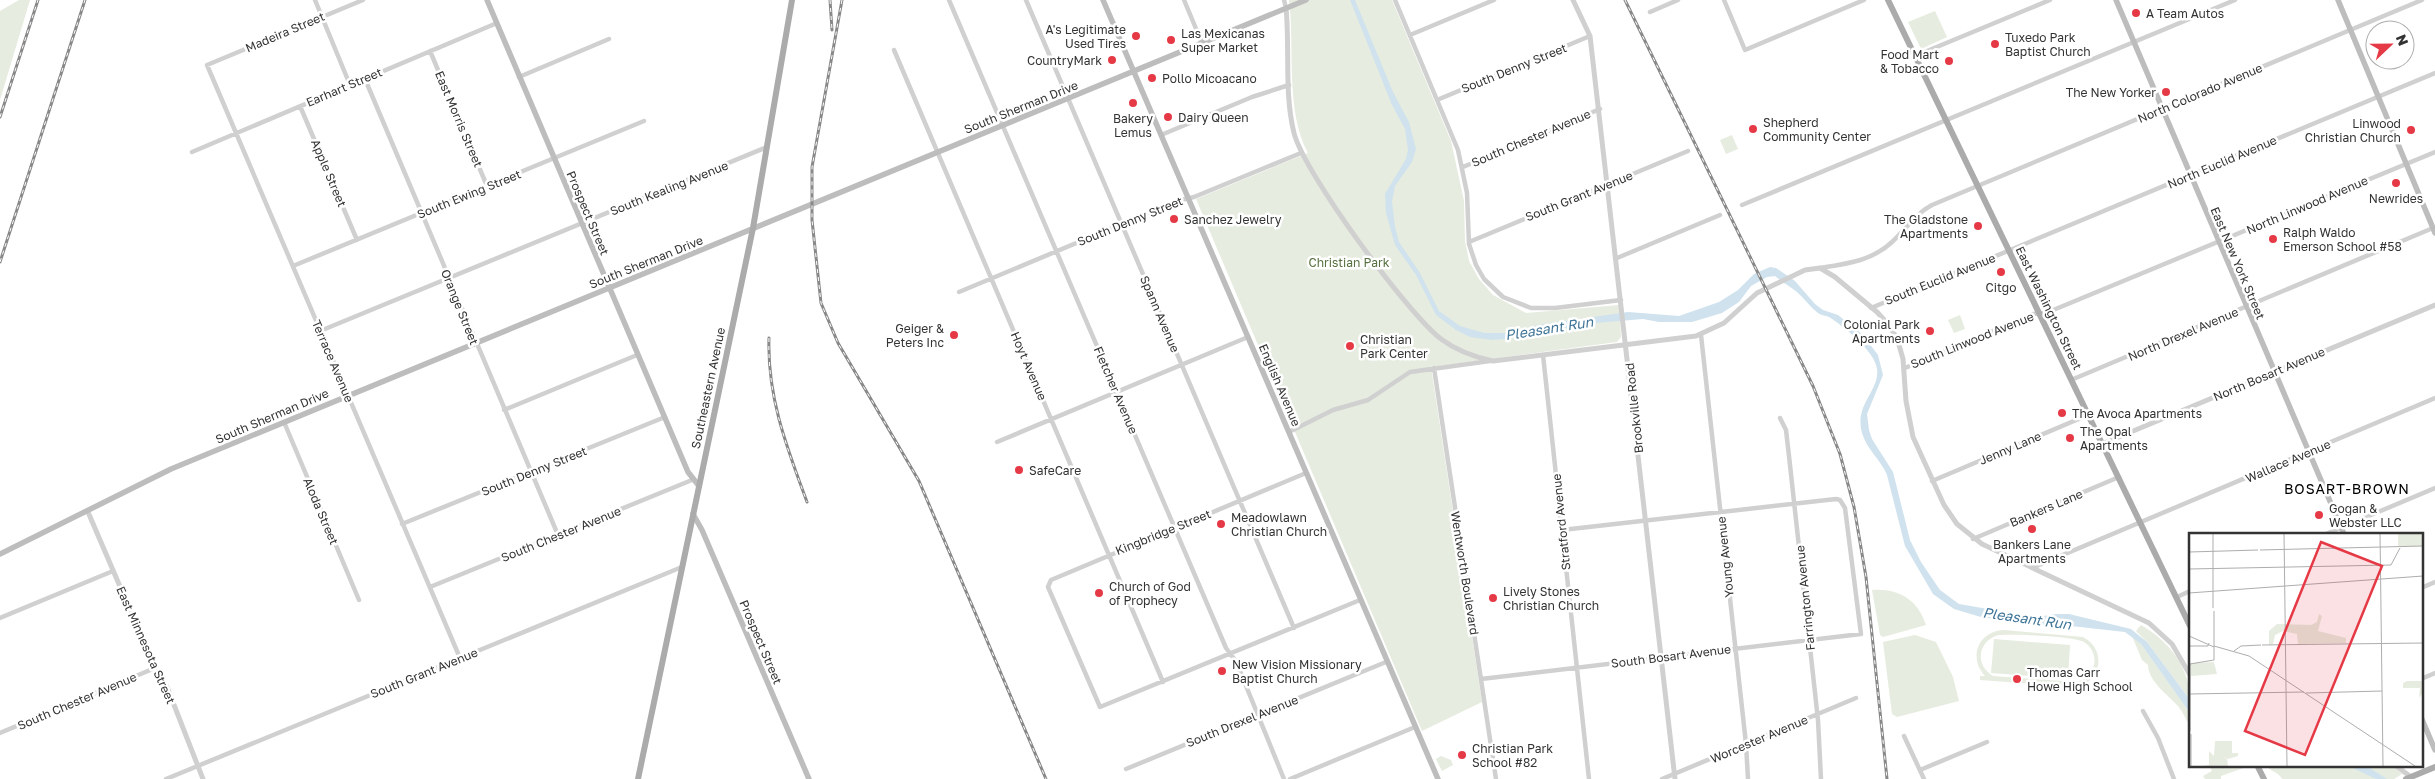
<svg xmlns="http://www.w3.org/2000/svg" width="2435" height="779" viewBox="0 0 2435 779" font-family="'Golos Text',sans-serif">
	<rect width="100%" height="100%" fill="#fff"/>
	<path fill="#e6ecdf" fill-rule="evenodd" d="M19 0H30L0 100V11Z
		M1289 0H1392L1451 141 1464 201 1465 241 1469 261 1479 279 1493 295 1526 313 1619 305 1621 337 1617 342 1431 367 1482 702 1422 731 1196 199 1308 153C1285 111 1295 47 1289 0Z
		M1935 11 1947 37 1921 49 1908 22Z
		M1732 135 1738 149 1726 154 1720 140Z
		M1960 315 1965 329 1954 333 1948 320Z
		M1872 590C1899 588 1918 600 1926 625L1883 637 1880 635Z
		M2141 625C2169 641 2190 668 2190 700L2147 642 2136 631Z
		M2004 630 2083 637C2107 649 2102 683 2075 687L1980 680V676H1985C1968 658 1978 631 2004 630ZM1999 635C2014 634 2072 636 2084 642 2092 647 2096 656 2094 665 2092 675 2085 680 2076 682L1993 676C1974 665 1978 640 1999 635Z
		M1915 635 1936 642 1953 677 1959 701 1897 717 1892 714 1883 642Z
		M2132 636 2141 644 2184 704 2190 713V726C2186 720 2183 712 2178 706 2168 695 2148 681 2148 665L2142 660Z
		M1994 639 2070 645 2068 679 1991 673Z
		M1441 756 1451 760 1453 765 1442 771 1436 759Z
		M2209 765H2248L2249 766 2221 776V779H2205L2203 776 2212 771Z
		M2266 765H2392L2402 774 2394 779H2282C2278 771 2270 772 2266 765Z"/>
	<path fill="#cfe2ee" d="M1350 0H1355L1393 92 1409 122 1416 149 1412 162 1395 186 1392 201 1395 227 1399 242 1420 273 1439 311 1460 326 1484 333H1514L1537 325 1628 312 1679 316 1719 302 1738 290 1754 274 1770 267 1776 268 1795 281 1815 304 1823 310 1838 315 1862 334 1878 355 1883 375 1867 414 1869 430 1872 439 1893 472 1910 540 1921 562 1940 590 1959 604 1988 609 1997 613 2031 618 2056 614H2069L2131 629 2147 642 2190 700V713L2141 644 2125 632 2062 625H2035L1981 617 1954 609 1933 594 1905 546 1887 475C1881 460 1867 450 1862 433 1854 404 1880 391 1877 369 1875 351 1843 326 1829 317 1825 315 1822 316 1818 313 1810 307 1804 298 1797 292 1790 286 1782 282 1775 276L1767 277 1751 286 1739 302 1722 313 1692 322H1659L1643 319 1595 323 1584 327 1540 331 1517 338 1492 340 1470 337 1456 330 1436 315 1416 275 1395 245 1386 213 1385 194 1406 159 1408 150 1405 129 1392 105Z
		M2324 765H2365L2387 779H2376L2353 768Z"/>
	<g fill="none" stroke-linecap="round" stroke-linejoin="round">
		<path stroke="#d0d0d0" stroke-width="4.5" d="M315 0 350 85
			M363 0 207 65 460 658
			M949 0 1226 648 1235 660 1242 676 1284 779
			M1026 0 1294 628
			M1184 0 1202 43
			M1284 0 1286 8
			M1395 0 1458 150 1467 193 1469 244 1476 265 1484 279 1503 297 1531 308H1555L1621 300
			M1724 0 1745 50 1864 0
			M1650 12 1678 0
			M1410 35 1494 0
			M894 50 1163 682
			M430 51 487 186
			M1915 56 2050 0
			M519 77 609 39
			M365 79 558 535
			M1437 100 1590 36
			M300 106 357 240
			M1161 135 1252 97 1289 85
			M192 152 497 23
			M1463 167 1600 109
			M1742 205 2235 0
			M1469 242 1688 151
			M1617 258 1720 215
			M293 266 644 121
			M1820 268C1846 264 1872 261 1892 242 1906 229 1915 214 1932 205L2422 0
			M959 292 1177 201 1194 197 1301 153
			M1871 308 2435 73
			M320 331 767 147
			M1701 335 1746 744 1748 779
			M1543 355 1589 779
			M1434 368 1496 779
			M1905 368 2033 314 2046 313 2435 152
			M2071 380 2433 228
			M504 410 637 355
			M1780 418 1786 430 1789 456 1818 720 1821 779
			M284 422 359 600
			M1289 432 1333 410 1368 400 1410 372 1490 361
			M997 442 1248 337
			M1306 473 1051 580 1048 587 1100 707 1360 600
			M1932 481 2088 415
			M402 524 665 417
			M2326 534 2435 488
			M1973 539 2119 477
			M2032 568 2435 398
			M430 587 692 480
			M2421 588 2435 582
			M2177 597 2190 591
			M0 618 113 571
			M1481 679 1861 634 1845 508 1840 500 1836 499 1562 530
			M2421 679 2435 673
			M2143 711 2158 738 2174 779
			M0 733 155 668
			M1904 736 1924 779
			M1126 769 1386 662
			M1920 770 1987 742
			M166 779 682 567
			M1290 779 1415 727
			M1662 779 1856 698"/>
		<path stroke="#d0d0d0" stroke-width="5" d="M1573 0 1590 36 1675 779
			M1286 8C1290 49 1284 93 1294 133 1304 173 1408 314 1441 339 1457 351 1474 357 1493 361L1696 336 1724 323 1757 293 1805 270 1820 268 1835 277 1877 312 1887 323 1897 338 1903 359 1906 401 1913 437 1944 505 1957 524 1982 544 2149 623 2172 644 2190 675
			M2102 444 2435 305
			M88 512 155 668 167 687 203 779
			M2395 765 2411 777"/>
		<path stroke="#bdbdbd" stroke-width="5.5" d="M487 0 688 472 699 486
			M1103 0 1438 779
			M2116 0 2344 534
			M2338 0 2435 233
			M693 514 702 530 809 779
			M0 554 171 469 1306 0
			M2421 717 2435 750"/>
		<path stroke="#ababab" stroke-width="6" d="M1888 0 2190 626
			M2257 765 2264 779
			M638 779 753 228 792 0
			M2406 779 2435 767"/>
		<g stroke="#888" stroke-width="3">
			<path id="rail" d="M830 0 832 30
				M842 0 812 167V220L821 303 838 343 919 481 1046 779
				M1625 0 1813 386 1840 454 1854 507 1866 577 1887 779
				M0 117 38 0
				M0 262 85 0
				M769 338C767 397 787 448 807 502"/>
		</g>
		<use href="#rail" stroke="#fff" stroke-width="1" stroke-dasharray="4" stroke-linecap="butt"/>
	</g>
	<g fill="#e63946" stroke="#fff" stroke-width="2">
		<circle cx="2136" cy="13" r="5"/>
		<circle cx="1136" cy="36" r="5"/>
		<circle cx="1171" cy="40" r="5"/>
		<circle cx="1995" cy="44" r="5"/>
		<circle cx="1112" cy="60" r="5"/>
		<circle cx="1949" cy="61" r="5"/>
		<circle cx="1152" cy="78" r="5"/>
		<circle cx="2166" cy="92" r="5"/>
		<circle cx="1133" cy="103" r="5"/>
		<circle cx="1168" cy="117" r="5"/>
		<circle cx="1753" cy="129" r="5"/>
		<circle cx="2411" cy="130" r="5"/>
		<circle cx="2396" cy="183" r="5"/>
		<circle cx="1174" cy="219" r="5"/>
		<circle cx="1978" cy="226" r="5"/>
		<circle cx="2273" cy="239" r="5"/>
		<circle cx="2001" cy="272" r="5"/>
		<circle cx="1930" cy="331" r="5"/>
		<circle cx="954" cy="335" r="5"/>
		<circle cx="1350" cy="346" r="5"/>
		<circle cx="2062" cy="413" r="5"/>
		<circle cx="2070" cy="438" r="5"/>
		<circle cx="1019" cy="470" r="5"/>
		<circle cx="2319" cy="515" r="5"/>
		<circle cx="1221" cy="524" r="5"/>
		<circle cx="2032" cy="529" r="5"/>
		<circle cx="1099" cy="593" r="5"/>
		<circle cx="1493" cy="598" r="5"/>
		<circle cx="1222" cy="671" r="5"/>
		<circle cx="2017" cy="679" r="5"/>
		<circle cx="1462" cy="755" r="5"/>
	</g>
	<g text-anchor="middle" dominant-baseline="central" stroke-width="5" stroke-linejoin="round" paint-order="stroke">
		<g font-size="12" fill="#333" stroke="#fff" text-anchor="start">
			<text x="2146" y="13">A Team Autos</text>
			<text x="1126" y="29" text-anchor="end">A's Legitimate<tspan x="1126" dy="14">Used Tires</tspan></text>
			<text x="1181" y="33">Las Mexicanas<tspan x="1181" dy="14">Super Market</tspan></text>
			<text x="2005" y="37">Tuxedo Park<tspan x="2005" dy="14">Baptist Church</tspan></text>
			<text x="1939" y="54" text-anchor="end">Food Mart<tspan x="1939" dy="14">&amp; Tobacco</tspan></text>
			<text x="1102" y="60" text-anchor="end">CountryMark</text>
			<text x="1162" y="78">Pollo Micoacano</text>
			<text x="2156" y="92" text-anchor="end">The New Yorker</text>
			<text x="1178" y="117">Dairy Queen</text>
			<text x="1133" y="118" text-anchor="middle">Bakery<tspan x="1133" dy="14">Lemus</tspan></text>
			<text x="1763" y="122">Shepherd<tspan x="1763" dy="14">Community Center</tspan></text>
			<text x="2401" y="123" text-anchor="end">Linwood<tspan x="2401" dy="14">Christian Church</tspan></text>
			<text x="2396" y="198" text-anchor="middle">Newrides</text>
			<text x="1184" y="219">Sanchez Jewelry</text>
			<text x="1968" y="219" text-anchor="end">The Gladstone<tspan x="1968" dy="14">Apartments</tspan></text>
			<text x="2283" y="232">Ralph Waldo<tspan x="2283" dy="14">Emerson School #58</tspan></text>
			<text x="2001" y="287" text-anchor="middle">Citgo</text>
			<text x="1920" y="324" text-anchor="end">Colonial Park<tspan x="1920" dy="14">Apartments</tspan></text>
			<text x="944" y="328" text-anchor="end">Geiger &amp;<tspan x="944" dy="14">Peters Inc</tspan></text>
			<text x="1360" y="339">Christian<tspan x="1360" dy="14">Park Center</tspan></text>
			<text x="2072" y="413">The Avoca Apartments</text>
			<text x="2080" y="431">The Opal<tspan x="2080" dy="14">Apartments</tspan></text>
			<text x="1029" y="470">SafeCare</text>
			<text x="2329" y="508">Gogan &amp;<tspan x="2329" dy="14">Webster LLC</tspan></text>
			<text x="1231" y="517">Meadowlawn<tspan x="1231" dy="14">Christian Church</tspan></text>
			<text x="2032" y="544" text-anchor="middle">Bankers Lane<tspan x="2032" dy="14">Apartments</tspan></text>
			<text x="1109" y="586">Church of God<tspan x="1109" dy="14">of Prophecy</tspan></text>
			<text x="1503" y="591">Lively Stones<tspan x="1503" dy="14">Christian Church</tspan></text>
			<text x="1232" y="664">New Vision Missionary<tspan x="1232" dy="14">Baptist Church</tspan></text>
			<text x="2027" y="672">Thomas Carr<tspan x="2027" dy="14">Howe High School</tspan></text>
			<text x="1472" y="748">Christian Park<tspan x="1472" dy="14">School #82</tspan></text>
		</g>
		<g font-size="12" fill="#333" stroke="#fff">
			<text transform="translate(285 32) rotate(-23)">Madeira Street</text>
			<text transform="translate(1514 68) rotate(-22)">South Denny Street</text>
			<text transform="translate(344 87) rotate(-23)">Earhart Street</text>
			<text transform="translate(2200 93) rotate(-23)">North Colorado Avenue</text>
			<text transform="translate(1021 107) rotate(-22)">South Sherman Drive</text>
			<text transform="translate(459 119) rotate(67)">East Morris Street</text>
			<text transform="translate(1531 138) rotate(-23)">South Chester Avenue</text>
			<text transform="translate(2222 162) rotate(-23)">North Euclid Avenue</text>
			<text transform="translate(329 173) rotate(67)">Apple Street</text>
			<text transform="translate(669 188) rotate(-22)">South Kealing Avenue</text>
			<text transform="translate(469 194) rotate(-22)">South Ewing Street</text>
			<text transform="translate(1579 196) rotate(-22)">South Grant Avenue</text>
			<text transform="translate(2307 205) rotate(-23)">North Linwood Avenue</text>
			<text transform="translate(588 213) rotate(67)">Prospect Street</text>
			<text transform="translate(1130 221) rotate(-22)">South Denny Street</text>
			<text transform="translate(646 262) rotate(-22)">South Sherman Drive</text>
			<text transform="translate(2238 263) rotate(67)">East New York Street</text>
			<text transform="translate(1940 279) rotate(-22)">South Euclid Avenue</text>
			<text transform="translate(460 307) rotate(68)">Orange Street</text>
			<text transform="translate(2049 308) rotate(64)">East Washington Street</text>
			<text transform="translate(1160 314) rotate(67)">Spann Avenue</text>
			<text transform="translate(2183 334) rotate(-23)">North Drexel Avenue</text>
			<text transform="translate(1972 340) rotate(-22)">South Linwood Avenue</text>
			<text transform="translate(333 361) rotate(67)">Terrace Avenue</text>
			<text transform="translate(1029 366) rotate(67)">Hoyt Avenue</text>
			<text transform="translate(2269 374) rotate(-23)">North Bosart Avenue</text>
			<text transform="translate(1280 385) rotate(67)">English Avenue</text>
			<text transform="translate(708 388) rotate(-78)">Southeastern Avenue</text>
			<text transform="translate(1116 390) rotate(67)">Fletcher Avenue</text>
			<text transform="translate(1634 408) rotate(-96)">Brookville Road</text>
			<text transform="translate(272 416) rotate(-23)">South Sherman Drive</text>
			<text transform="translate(2010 448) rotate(-23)">Jenny Lane</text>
			<text transform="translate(2288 461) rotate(-23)">Wallace Avenue</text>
			<text transform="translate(534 471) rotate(-22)">South Denny Street</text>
			<text transform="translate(2046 508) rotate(-23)">Bankers Lane</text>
			<text transform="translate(321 511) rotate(67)">Aloda Street</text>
			<text transform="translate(1561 522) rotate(-96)">Stratford Avenue</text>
			<text transform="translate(1163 532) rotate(-22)">Kingbridge Street</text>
			<text transform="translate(561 534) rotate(-22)">South Chester Avenue</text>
			<text transform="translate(1725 557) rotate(-96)">Young Avenue</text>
			<text transform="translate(1465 573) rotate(81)">Wentworth Boulevard</text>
			<text transform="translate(1805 598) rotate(-96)">Farrington Avenue</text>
			<text transform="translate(761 642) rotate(67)">Prospect Street</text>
			<text transform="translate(146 645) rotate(66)">East Minnesota Street</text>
			<text transform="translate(1671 656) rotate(-7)">South Bosart Avenue</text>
			<text transform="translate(424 673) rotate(-22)">South Grant Avenue</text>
			<text transform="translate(77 701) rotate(-23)">South Chester Avenue</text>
			<text transform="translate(1242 721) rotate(-22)">South Drexel Avenue</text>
			<text transform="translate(1759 739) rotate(-23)">Worcester Avenue</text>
		</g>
		<g font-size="12" fill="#56703f" stroke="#fff">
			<text x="1349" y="262">Christian Park</text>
		</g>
		<g font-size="14" font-style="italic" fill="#3f7597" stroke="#fff">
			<text transform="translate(1549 328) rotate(-9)">Pleasant Run</text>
			<text transform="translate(2027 618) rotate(8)">Pleasant Run</text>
		</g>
		<g font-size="14" letter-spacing="1" fill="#000" stroke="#fff">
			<text x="2347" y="488">BOSART-BROWN</text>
		</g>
	</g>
	<g transform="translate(2189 533)">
		<rect width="234" height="234" fill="#fff"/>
		<path d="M209 0H234V13L209 14ZM130 81 133 83 129 98 157 105V110L109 111 108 101 94 98 86 102 84 111 80 112V98L88 91 122 92 128 89ZM25 129 28 141 2 143V130ZM218 148H234V159L230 165 231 155H214V150ZM26 208H43V220H49V223L39 226 32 223 38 226 39 233H14L20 232V218L25 223Z" fill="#e6ecdf"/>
		<path fill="none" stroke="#adadad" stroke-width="1" d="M24 0V75M95 0 98 233M191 0 194 233M71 17 234 13M0 19 69 17M0 36 202 32 211 15M0 60 234 43M0 103 25 114M73 112 234 110M0 113H19L20 110M25 113 60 123 226 233M45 118 52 113 72 112M117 160 193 158M0 161 115 159M1 198V131L25 127V78M2 233V201"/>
		<path fill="#e63946" fill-opacity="0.15" stroke="#e63946" stroke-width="2.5" d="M132 9 193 33 116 222 56 198Z"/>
		<rect width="234" height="234" fill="none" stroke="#333" stroke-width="2.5"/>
	</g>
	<g transform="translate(2390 45) rotate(68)"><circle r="24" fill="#ffffff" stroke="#adadad"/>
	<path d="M0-4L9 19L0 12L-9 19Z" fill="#e63946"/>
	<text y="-8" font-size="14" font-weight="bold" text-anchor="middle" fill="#333333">N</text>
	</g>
</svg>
